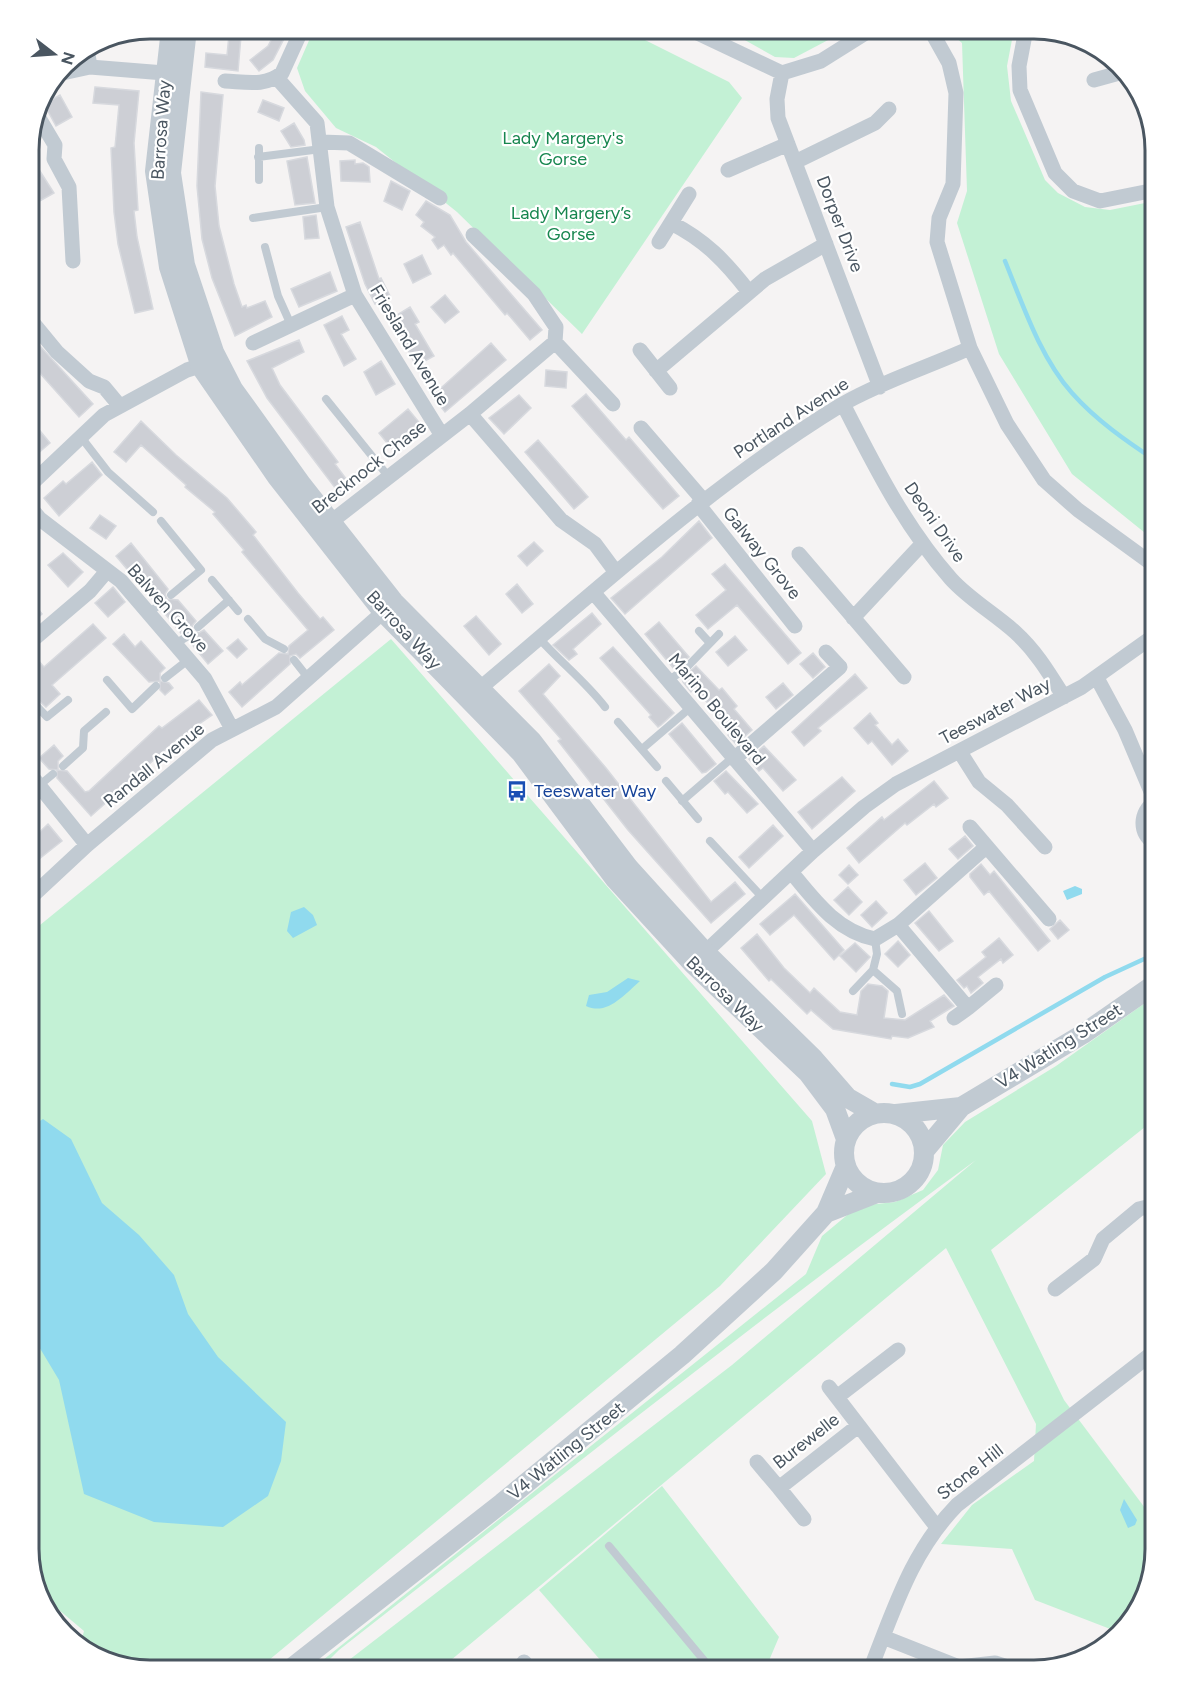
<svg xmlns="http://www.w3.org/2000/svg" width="1184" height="1699" viewBox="0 0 1184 1699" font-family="Figtree,sans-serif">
	<rect width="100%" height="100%" fill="#f5f3f3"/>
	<path fill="#c3f1d5" d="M314 29H623L729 82 742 98 582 334 457 212 376 147 336 128 305 91 297 68Z
		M725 29H849L794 58 775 57Z
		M946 29H1014L1007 66 1011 101 1045 180 1058 193 1085 207 1110 210 1155 201V541L1072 474 999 354 957 223 967 191 962 43Z
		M391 639 812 1121 826 1174 720 1286 257 1670H142L89 1654 80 1646 84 1631 40 1594 29 1549V934Z
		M1155 996V1119L991 1250 1064 1400 1145 1508 1155 1513V1550L1139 1610 1118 1632 1035 1600 1012 1549 941 1544 972 1505 1034 1461 1036 1424 946 1248 439 1670H343L349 1660 732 1365 976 1160C759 1318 550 1485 339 1650L320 1669 313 1668 806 1274 822 1236 858 1206 895 1202 923 1190 938 1170 943 1145 965 1122 1056 1066Z
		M662 1486 779 1637 765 1670H609L539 1590Z"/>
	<path fill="#90daee" d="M1075 886 1082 889V894L1067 900 1063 891Z
		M304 907 313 915 317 925 293 938 287 931 291 912Z
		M628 978 640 981C624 995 607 1016 586 1006L589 995 607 992Z
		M43 1119 71 1139 102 1203 139 1235 174 1275 188 1314 218 1357 286 1422 281 1461 268 1496 223 1527 154 1522 84 1494 59 1380 29 1330V1128Z
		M1124 1499 1137 1520 1135 1525 1128 1528 1120 1510Z"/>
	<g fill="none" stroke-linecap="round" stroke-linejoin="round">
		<path stroke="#90daee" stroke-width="4.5" d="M1005 261C1023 305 1040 357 1072 393 1096 420 1126 441 1155 460
			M892 1084 910 1087 920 1084 1105 977 1155 954"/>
	</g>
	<path fill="#cdcfd5" stroke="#d7d9de" stroke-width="1.5" d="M277 29H289L273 60 259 71 250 60 268 46Z
		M229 35 241 36 238 71 205 67 206 53 227 55Z
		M95 87 139 91 134 143 138 210 134 211 137 237 153 309 135 313 118 244 114 212 111 148 115 147 119 105 93 103Z
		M201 92 223 95 215 186 219 226 234 284 242 307 246 305 247 308 265 301 272 317 235 336 212 278 202 239 197 186Z
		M60 95 72 117 56 126 44 104Z
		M263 100 284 108 279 121 258 112Z
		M294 123 304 140 305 145 291 147 281 131Z
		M29 154 54 193 38 202 31 190 36 187 29 174Z
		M307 157 315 203 295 205 287 161Z
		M355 160V164L363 163 369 167 370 182 341 181 340 161Z
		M391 181 410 191 402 210 384 201Z
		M426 201 450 215 466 242 542 330 530 340 507 313 505 315 453 253 451 255 444 245 438 249 432 240 435 237 421 226 424 222 416 215Z
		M316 215 319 238 305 239 303 217Z
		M360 222 379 279 381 278 390 296 375 304 365 284 346 227Z
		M422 255 431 274 413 283 404 264Z
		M330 272 337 291 299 307 291 289Z
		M445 295 459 312 445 323 431 307Z
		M410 307 419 322 415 324 434 356 416 366 392 318Z
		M342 316 349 330 341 334 356 359 344 366 324 325Z
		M29 334 93 404 79 417 29 361Z
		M299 340 304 352 272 368 280 385 338 462 335 464 350 484 339 493 267 398 247 361Z
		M491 343 506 360 445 412 432 396Z
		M381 361 395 384 376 395 364 372Z
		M546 370 567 372 566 388 545 386Z
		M586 394 626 440 629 437 679 496 663 509 572 406Z
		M519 395 531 408 504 434 489 418Z
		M408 409 423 427 392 449 379 433Z
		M141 421 176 455 227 498 256 532 253 535 298 593 320 619 323 617 334 630 300 658 296 654 290 656V664L242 707 229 692 240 682 242 685 279 653 288 654 289 646 308 630 242 552 244 550 213 514 215 512 185 487 186 485 141 445 126 462 114 452Z
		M36 426 50 443 29 461V432Z
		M538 440 588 497 574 509 525 452Z
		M92 462 102 475 59 516 44 498 63 481 66 484Z
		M100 515 116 526 106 539 90 528Z
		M699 521 712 538 625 614 611 598 662 557Z
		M534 542 543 551 527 566 518 556Z
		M131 543 168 589 165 594 167 599 178 600 196 621 192 626 194 631 199 633 204 630 223 651 208 664 190 642 193 638V632L187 630 181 633 162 610 167 606 166 600 160 598 154 601 116 556Z
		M63 553 83 572 68 587 48 565Z
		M725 564 801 653 788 664 737 605 708 629 696 615 726 590 712 574Z
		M517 584 533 604 522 613 506 594Z
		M113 587 125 602 108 617 95 603Z
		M29 598 42 614 29 626Z
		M592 613 601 624 573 649 577 654 569 660 553 645Z
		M476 616 501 644 489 655 464 626Z
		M659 622 689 657 674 669 645 634Z
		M93 624 106 638 52 685 60 694 46 707 29 692V666L37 659 44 667Z
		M124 634 135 647 141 641 165 668 160 673V681L169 683 173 688 165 695 160 690V681L149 682 113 644Z
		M735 636 747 650 728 666 716 652Z
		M238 639 247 649 237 658 227 648Z
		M613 647 674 713 661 725 658 727 649 717 651 715 600 658Z
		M813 653 825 667 813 678 800 664Z
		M549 664 560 676 543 694 606 768 711 902 735 882 745 894 711 923 628 830 558 741 561 739 519 691Z
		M696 666 719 690 722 688 737 706 734 709 752 730 736 744 728 735 732 732 695 688 691 692 683 682 682 678Z
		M855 674 867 688 818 728 821 731 804 746 792 732Z
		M783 683 793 695 776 709 766 697Z
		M199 700 212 715 176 740 91 816 57 778V770L49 769 39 758 54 745 63 756 58 761V770L67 771 85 792 89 791 159 726 162 728Z
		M870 713 878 723 875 725 892 745 898 739 908 751 892 765 872 741 868 744 854 728Z
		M682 723 716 764 706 772 702 773 669 734Z
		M764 746 796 780 783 791 763 768 759 771 749 759Z
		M726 771 758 804 747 813 728 792 725 794 714 781Z
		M842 777 855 791 812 829 798 812Z
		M934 781 948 798 936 807 934 804 907 825 905 823 859 863 847 848 882 817 884 820Z
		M48 824 62 841 29 867V842Z
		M773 825 783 836 749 868 739 857Z
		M965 836 973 846 958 859 949 849Z
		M925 863 937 878 916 895 904 880Z
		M981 864 990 875 994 871 1050 941 1038 951 989 891 984 895 970 877V874Z
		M849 865 858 875 848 884 839 875Z
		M848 887 862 902 849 915 834 900Z
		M795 894 844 950 834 960 794 915 770 935 760 924Z
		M876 901 887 913 872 927 861 915Z
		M929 911 953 941 939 951 915 923Z
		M1060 920 1069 930 1058 939 1050 929Z
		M757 934 784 968 810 993 814 988 840 1012 857 1015 861 991 868 984 882 986 888 991 884 1018 905 1020 944 995 954 1006 930 1021 934 1027 908 1038 892 1036 891 1039 833 1029 811 1010 807 1014 771 979 769 981 741 948Z
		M999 938 1013 955 1003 963 1001 959 978 977 983 983 971 993 967 986 964 988 957 980 986 957 982 952Z
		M898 941 910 955 898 967 885 954Z
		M855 943 870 957 856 972 840 956Z"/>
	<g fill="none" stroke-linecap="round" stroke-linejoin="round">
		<path stroke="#c1cad2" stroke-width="8" d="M258 157 321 149
			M259 180V148
			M253 218 327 207
			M265 247 278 296 291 325
			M326 399 388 476
			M81 437 108 472 153 512
			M161 521 201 570 171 595
			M212 580 238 611
			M149 612 161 604
			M248 619 265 639 284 649
			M198 627 229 600
			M699 631 709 642
			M538 637C560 662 585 681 605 707
			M175 644 188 636
			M294 660 309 679
			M165 678 188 660
			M107 680 132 709 156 686
			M668 681 686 668 719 634
			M29 698 47 717 68 700
			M618 722 657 767
			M642 749 690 708
			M63 766 83 748 84 731 106 712
			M666 781 698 819
			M29 794 53 774
			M682 801 732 758
			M710 841 763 898
			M873 970 877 954 875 939
			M853 991 873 970 897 991 902 1014
			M609 1546 712 1670"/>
		<path stroke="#c1cad2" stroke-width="15" d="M689 29 782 73 821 61 872 29
			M930 29 949 63 956 93 953 184 939 218 937 242 970 348 1007 424 1044 480 1078 510 1155 566
			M1026 29 1019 66 1020 90 1055 173 1073 191 1100 201 1155 190
			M87 48 90 67
			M782 73 777 99 778 118 880 387
			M58 74 90 67 177 74
			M277 78 317 123 327 207 355 295 441 434
			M1094 80 1123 72
			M225 81C246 82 265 87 282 73L302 29
			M36 113 55 145 54 159 69 187 73 261
			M321 142 349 143 440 198
			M795 162 875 123 889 109
			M728 170 788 144
			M671 223C705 240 726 262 749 292
			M473 235 534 294 556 327 555 342 613 404
			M659 242 689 194
			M29 318 57 352 89 381 104 387 119 405
			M253 343 355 295
			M640 350 670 388
			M656 371 765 279 826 244
			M843 404C874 465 905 527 951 579 969 599 995 614 1015 632 1036 651 1049 673 1064 697
			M470 414 561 520 595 544 615 571
			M641 428 703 500
			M29 486 104 415 187 370 209 363
			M698 504 795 626
			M29 506 40 519 121 581 205 679 232 729
			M323 528 470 414 555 342
			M799 554 904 677
			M593 592 813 851
			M853 618 922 544
			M29 643 90 591 107 571
			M1097 678 1125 730 1155 801
			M473 694C593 594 707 487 841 405 881 382 928 367 970 348
			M960 752 979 782 1007 805 1045 847
			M734 759 840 667 826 652
			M29 773 87 845
			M970 827 1049 919
			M1155 844C1138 832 1140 813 1155 801
			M792 873C815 901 837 931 875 939L898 925 986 847
			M29 899 87 845 212 740 276 707 390 606
			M898 925 968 1008 996 985
			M699 958 813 851 864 807 896 784 1082 687 1155 635
			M954 1018 968 1008
			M1055 1289 1094 1259 1103 1239 1139 1209 1155 1205
			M829 1387 936 1526
			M837 1397 898 1350
			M757 1462 779 1488 858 1426
			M779 1488 804 1519
			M883 1637 959 1667 995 1663 1017 1670
			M524 1662 531 1670
			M870 1670C894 1610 911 1552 957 1505L1155 1351"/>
		<path stroke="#c1cad2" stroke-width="20" d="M171 29 155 171 169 267 201 367 277 477 383 612 521 753 615 879 693 964 808 1073 835 1109 846 1139
			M187 29 171 173 185 265 214 352 233 389 302 485 394 602 532 741 629 868 705 952 814 1059 848 1098 874 1113
			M844 1153a40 40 0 1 1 80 0a40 40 0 1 1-80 0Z
			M896 1114 961 1107
			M925 1150 961 1107 1083 1034 1155 984
			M826 1213 877 1193
			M289 1670 502 1503 682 1355 774 1271 826 1213 846 1166"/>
	</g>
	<defs>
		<g id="bus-bare" transform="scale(1.62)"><path d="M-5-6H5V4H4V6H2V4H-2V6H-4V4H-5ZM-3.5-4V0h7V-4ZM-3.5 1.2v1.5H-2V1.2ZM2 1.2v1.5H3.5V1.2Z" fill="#1a4fb4" stroke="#fff" stroke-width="2.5" paint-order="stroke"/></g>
	</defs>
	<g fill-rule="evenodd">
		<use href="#bus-bare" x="517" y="791"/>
	</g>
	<g text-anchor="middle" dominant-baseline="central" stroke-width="4.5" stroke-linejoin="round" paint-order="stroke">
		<g font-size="18" fill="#4a5661" stroke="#fff">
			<text transform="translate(161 130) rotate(-86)">Barrosa Way</text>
			<text transform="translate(840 224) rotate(69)">Dorper Drive</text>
			<text transform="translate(410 345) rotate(59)">Friesland Avenue</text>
			<text transform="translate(791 418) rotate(-33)">Portland Avenue</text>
			<text transform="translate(369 467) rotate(-38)">Brecknock Chase</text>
			<text transform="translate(935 522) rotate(55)">Deoni Drive</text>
			<text transform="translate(762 553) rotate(51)">Galway Grove</text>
			<text transform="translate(168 608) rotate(48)">Balwen Grove</text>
			<text transform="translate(404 630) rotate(47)">Barrosa Way</text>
			<text transform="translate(717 709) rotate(50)">Marino Boulevard</text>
			<text transform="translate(995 711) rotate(-28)">Teeswater Way</text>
			<text transform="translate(154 765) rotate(-39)">Randall Avenue</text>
			<text transform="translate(725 994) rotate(44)">Barrosa Way</text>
			<text transform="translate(1059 1046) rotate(-32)">V4 Watling Street</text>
			<text transform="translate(806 1441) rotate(-38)">Burewelle</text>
			<text transform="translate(566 1451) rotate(-39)">V4 Watling Street</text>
			<text transform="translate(970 1472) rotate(-38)">Stone Hill</text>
		</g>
		<g font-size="18" fill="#17864f" stroke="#fff">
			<text x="563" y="138">Lady Margery's<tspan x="563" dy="21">Gorse</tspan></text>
			<text x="571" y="213">Lady Margery’s<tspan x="571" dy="21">Gorse</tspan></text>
		</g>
		<g font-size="18" fill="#164399" stroke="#fff" text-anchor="start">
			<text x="534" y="791">Teeswater Way</text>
		</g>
	</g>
	<path d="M0 0H1184V1699H0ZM150 39H1034A111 111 0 0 1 1145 150V1549A111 111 0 0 1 1034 1660H150A111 111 0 0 1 39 1549V150A111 111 0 0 1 150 39Z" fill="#fff" fill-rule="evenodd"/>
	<path fill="none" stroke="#4a5661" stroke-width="3" d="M150 39H1034A111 111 0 0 1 1145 150V1549A111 111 0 0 1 1034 1660H150A111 111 0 0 1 39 1549V150A111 111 0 0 1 150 39Z"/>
	<g transform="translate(54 54) rotate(107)" stroke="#ffffff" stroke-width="4.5" paint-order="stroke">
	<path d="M0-4.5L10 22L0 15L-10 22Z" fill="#4a5661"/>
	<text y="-9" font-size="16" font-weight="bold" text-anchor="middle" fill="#4a5661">N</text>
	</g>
</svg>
